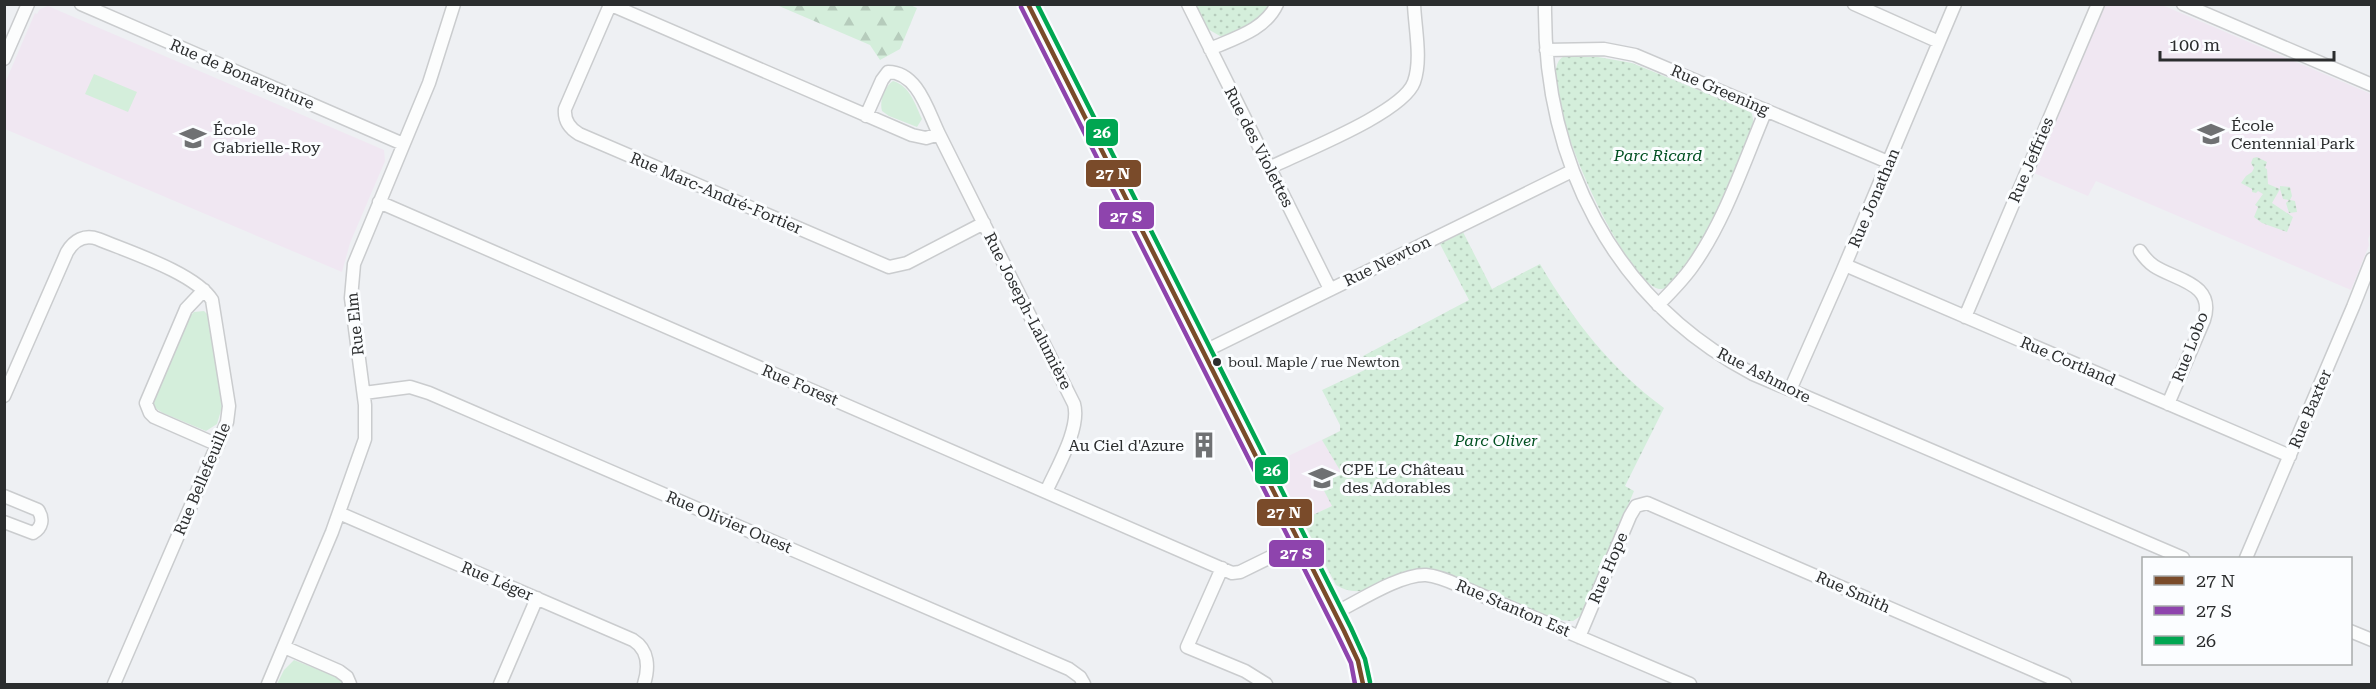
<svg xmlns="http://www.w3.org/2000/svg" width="2376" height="689" viewBox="0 0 2376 689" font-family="'Roboto Serif',serif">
	<defs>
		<pattern id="forest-firs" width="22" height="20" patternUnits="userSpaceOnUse" patternTransform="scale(1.5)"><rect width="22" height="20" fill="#d4eedb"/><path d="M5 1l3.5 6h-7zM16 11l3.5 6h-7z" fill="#b6ccbc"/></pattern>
		<pattern id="park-dots" width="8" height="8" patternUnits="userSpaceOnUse" patternTransform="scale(1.5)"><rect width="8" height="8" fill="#d4eedb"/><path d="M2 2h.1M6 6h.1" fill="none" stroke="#b6ccbc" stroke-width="1.8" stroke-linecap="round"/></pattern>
	</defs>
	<rect width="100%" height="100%" fill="#eef0f3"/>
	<path fill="#f0e7f2" d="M2105 5H2162L2371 94V232L2368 239 2369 245 2351 290 2096 181 2088 196 2034 173Z
		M48 6 384 150 385 161 350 243 342 272 5 129V83L35 13 37 14 40 9Z
		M1340 431 1368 489 1302 520 1274 463Z"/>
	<path fill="#d4eedb" d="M94 74 137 92 128 112 85 94Z
		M893 81C910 86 915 104 922 119L917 127 889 116 882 111C879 101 885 86 893 81Z
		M204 311 208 315 210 326 222 407 217 424 206 431 163 413 152 406 190 316 194 312Z
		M294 660 337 677 343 684H277L284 670Z"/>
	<path fill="url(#forest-firs)" d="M779 5 908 4 917 8 900 49 880 60 870 45 779 6Z"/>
	<path fill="url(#park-dots)" d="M1194 5H1271C1260 20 1240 35 1220 36L1206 28Z
		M1563 57H1598L1632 63 1750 111 1752 114 1754 125C1742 153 1691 285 1662 289 1628 294 1528 74 1563 57Z
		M2257 157 2267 162 2265 168 2267 169 2268 184 2280 189V186L2290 187 2292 196 2290 200 2295 201 2297 212 2289 213 2286 203 2289 200 2283 199 2280 189 2272 203 2293 217 2287 232 2262 223 2254 217 2258 207 2255 205 2263 194 2258 191 2256 193 2252 192V189L2241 183 2246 176 2252 172 2254 168 2251 163 2253 158Z
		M1463 232 1492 289 1540 264C1573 320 1611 369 1664 408L1625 486 1634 491 1582 615 1573 621 1557 620 1437 570C1403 566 1368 606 1336 585L1302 520 1332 506 1320 483 1341 472 1322 440 1340 431V425L1322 390 1369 368 1363 356 1469 300 1440 244Z"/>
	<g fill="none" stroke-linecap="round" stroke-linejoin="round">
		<g stroke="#caccce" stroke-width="15">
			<path id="minor" d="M81 4 403 144
				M609 4 912 135 926 138 939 134 1074 404C1081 428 1056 469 1046 492
				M1028 4 1344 631 1358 661 1363 684
				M1188 4 1330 289
				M1545 4C1543 160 1612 300 1753 374L2183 558
				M1854 4 1939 42
				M2183 4 2372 85
				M610 5 565 109C564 120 569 128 579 134L889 267 907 263 984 223
				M1210 49C1235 38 1265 30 1277 4
				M1546 50 1604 49 1635 55 1888 162
				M4 59 28 4
				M866 116 882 80 888 72C918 72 928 112 939 134
				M1269 168C1301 152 1403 113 1414 82 1422 59 1415 29 1414 4
				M379 202 1232 573 1240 572 1299 543
				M2140 251C2144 257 2148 262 2154 266 2175 280 2216 283 2204 320L2168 404
				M1845 265 2290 456
				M204 290 186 309 146 403 150 413 154 417 218 445
				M1658 305C1670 293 1682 281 1692 267 1725 221 1744 162 1766 110
				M1965 317 2098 4
				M1203 352 1572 171
				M1790 390 1842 272 1955 4
				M364 393 410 387 429 393 1069 669 1080 677 1084 684
				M4 396 67 252C74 240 85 234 98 239 129 252 195 273 212 300L229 406 227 422 114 684
				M4 496 38 510C44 519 42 528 33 533L4 522
				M339 513 633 640C649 650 649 668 644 684
				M2246 558 2353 307 2372 259
				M1222 568 1187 647 1245 671 1266 684
				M1335 613C1359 601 1400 574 1426 575 1439 576 1451 582 1462 587L1690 684
				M2350 631 2372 640
				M1579 637 1630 516 1636 506 1647 503 2065 684
				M284 647 339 671 347 677 350 684
				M268 684 332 532 365 439V405L351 298 354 264 429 83 454 4
				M500 684 537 598"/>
		</g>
		<use href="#minor" stroke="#fcfdfd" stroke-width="12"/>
		<g stroke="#fbfdff" stroke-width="9">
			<path id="bus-1" d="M1028 4 1344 631 1358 661 1363 684"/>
		</g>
		<g stroke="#fbfdff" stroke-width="9">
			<path id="bus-2" d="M1021 7 1337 634 1351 663 1355 684"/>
		</g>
		<g stroke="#fbfdff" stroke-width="9">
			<path id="bus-3" d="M1037 4 1351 628 1365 659 1370 682"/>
		</g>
		<use href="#bus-1" stroke="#7a4b2a" stroke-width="4.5"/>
		<use href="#bus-2" stroke="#8e44ad" stroke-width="4.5"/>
		<use href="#bus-3" stroke="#00a651" stroke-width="4.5"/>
	</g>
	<defs>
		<g id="school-bare" transform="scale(2.07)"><path d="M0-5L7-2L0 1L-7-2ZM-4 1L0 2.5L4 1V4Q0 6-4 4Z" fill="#6f7173" stroke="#fbfdff" stroke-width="2.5" paint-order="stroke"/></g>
		<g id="building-bare" transform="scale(2.07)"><path d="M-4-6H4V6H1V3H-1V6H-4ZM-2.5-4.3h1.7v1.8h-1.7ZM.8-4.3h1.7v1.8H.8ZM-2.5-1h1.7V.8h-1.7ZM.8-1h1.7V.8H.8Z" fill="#6f7173" stroke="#fbfdff" stroke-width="2.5" paint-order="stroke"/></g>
	</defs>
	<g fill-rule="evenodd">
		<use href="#school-bare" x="2211" y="134"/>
		<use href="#school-bare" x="193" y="138"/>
		<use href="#building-bare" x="1204" y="445"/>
		<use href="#school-bare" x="1322" y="478"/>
	</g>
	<circle fill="#2b2d2e" stroke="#fbfdff" stroke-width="2" cx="1217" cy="362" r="5"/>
	<g text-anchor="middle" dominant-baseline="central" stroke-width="6" stroke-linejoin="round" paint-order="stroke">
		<g font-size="14" fill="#2b2d2e" stroke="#fbfdff" text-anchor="start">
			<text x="1228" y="362">boul. Maple / rue Newton</text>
		</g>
		<g font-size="16" fill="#2b2d2e" stroke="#fbfdff">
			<text transform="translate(242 74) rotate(23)">Rue de Bonaventure</text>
			<text transform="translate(1720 90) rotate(23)">Rue Greening</text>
			<text transform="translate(1259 147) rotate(63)">Rue des Violettes</text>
			<text transform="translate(2031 160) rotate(-67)">Rue Jeffries</text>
			<text transform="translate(716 193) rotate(23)">Rue Marc-André-Fortier</text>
			<text transform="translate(1874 198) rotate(-67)">Rue Jonathan</text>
			<text transform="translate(1387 261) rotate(-26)">Rue Newton</text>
			<text transform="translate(1028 311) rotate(63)">Rue Joseph-Lalumière</text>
			<text transform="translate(355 324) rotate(-96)">Rue Elm</text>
			<text transform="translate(2190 347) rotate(-69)">Rue Lobo</text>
			<text transform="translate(2068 361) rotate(23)">Rue Cortland</text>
			<text transform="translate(1764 375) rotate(27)">Rue Ashmore</text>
			<text transform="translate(800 385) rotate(23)">Rue Forest</text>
			<text transform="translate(2310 409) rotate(-67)">Rue Baxter</text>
			<text transform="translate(202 479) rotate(-67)">Rue Bellefeuille</text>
			<text transform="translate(729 522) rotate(23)">Rue Olivier Ouest</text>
			<text transform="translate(1608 568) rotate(-67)">Rue Hope</text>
			<text transform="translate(497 581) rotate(23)">Rue Léger</text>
			<text transform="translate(1853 592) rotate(24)">Rue Smith</text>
			<text transform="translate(1513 608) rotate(23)">Rue Stanton Est</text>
		</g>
		<g font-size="16" fill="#2b2d2e" stroke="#fbfdff" text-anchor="start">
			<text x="2231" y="125">École<tspan x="2231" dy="18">Centennial Park</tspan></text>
			<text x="213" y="129">École<tspan x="213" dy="18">Gabrielle-Roy</tspan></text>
			<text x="1184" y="445" text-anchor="end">Au Ciel d'Azure</text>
			<text x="1342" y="469">CPE Le Château<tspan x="1342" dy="18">des Adorables</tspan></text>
		</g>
		<g font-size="16" font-style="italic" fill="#005021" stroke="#fbfdff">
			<text x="1658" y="155">Parc Ricard</text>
			<text x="1496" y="440">Parc Oliver</text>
		</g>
	</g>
	<g stroke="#fbfdff" stroke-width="2">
		<rect x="1085" y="118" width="34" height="29" rx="6" fill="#00a651"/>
		<rect x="1085" y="159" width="57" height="29" rx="6" fill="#7a4b2a"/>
		<rect x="1098" y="201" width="57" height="29" rx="6" fill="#8e44ad"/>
		<rect x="1254" y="456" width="35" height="29" rx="6" fill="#00a651"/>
		<rect x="1256" y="498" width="57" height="29" rx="6" fill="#7a4b2a"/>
		<rect x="1268" y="539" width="57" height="29" rx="6" fill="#8e44ad"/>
	</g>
	<g font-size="16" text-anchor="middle" font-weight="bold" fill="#fff">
		<text x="1102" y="138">26</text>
		<text x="1113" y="179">27 N</text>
		<text x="1126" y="222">27 S</text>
		<text x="1272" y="476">26</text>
		<text x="1284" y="518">27 N</text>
		<text x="1296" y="559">27 S</text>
	</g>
	<rect width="2376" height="689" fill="none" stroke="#2b2d2e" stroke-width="12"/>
	<rect x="2142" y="557" width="210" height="108" fill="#fbfdff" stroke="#a8aaab" stroke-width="1.5"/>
	<rect x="2154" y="576" width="30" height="9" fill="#7a4b2a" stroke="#a8aaab" stroke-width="1.5"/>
	<text x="2196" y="587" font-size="18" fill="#2b2d2e">27 N</text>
	<rect x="2154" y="606" width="30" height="9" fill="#8e44ad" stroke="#a8aaab" stroke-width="1.5"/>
	<text x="2196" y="617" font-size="18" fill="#2b2d2e">27 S</text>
	<rect x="2154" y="636" width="30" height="9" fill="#00a651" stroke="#a8aaab" stroke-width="1.5"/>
	<text x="2196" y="647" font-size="18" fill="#2b2d2e">26</text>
	<path d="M2160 51v9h174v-9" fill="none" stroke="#2b2d2e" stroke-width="3"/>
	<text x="2169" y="51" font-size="18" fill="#2b2d2e" stroke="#fbfdff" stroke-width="4.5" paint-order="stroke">100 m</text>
</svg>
